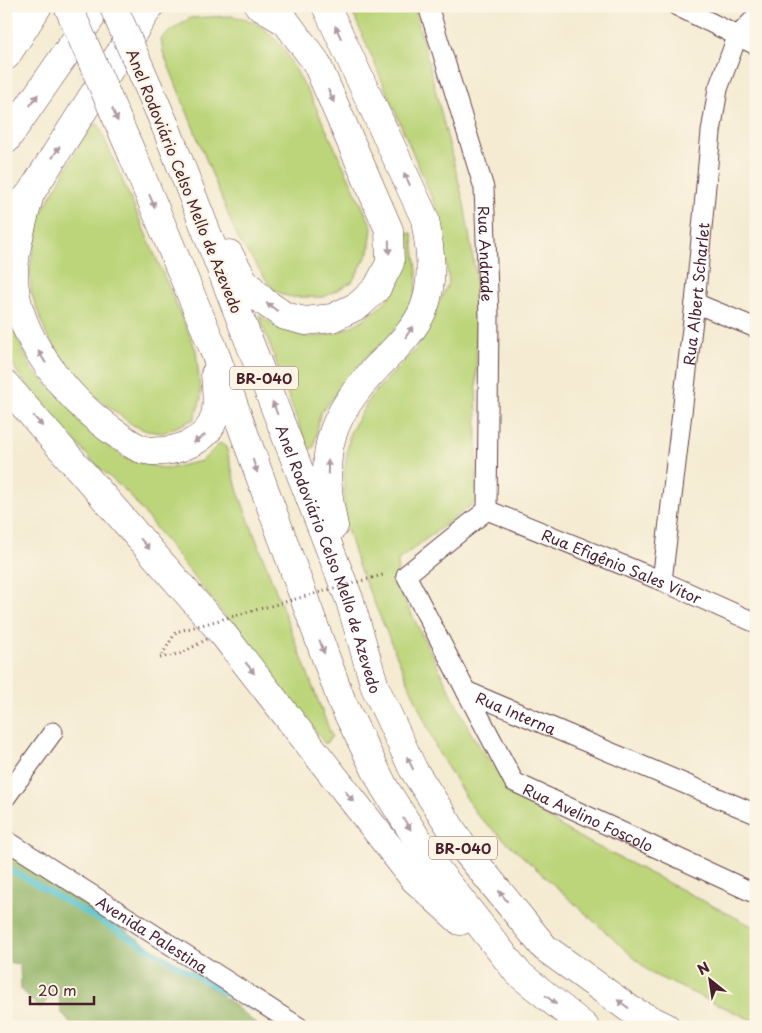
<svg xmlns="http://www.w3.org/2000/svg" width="762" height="1033" viewBox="0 0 762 1033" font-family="'Playpen Sans',sans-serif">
	<rect width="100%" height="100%" fill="#fcf5e5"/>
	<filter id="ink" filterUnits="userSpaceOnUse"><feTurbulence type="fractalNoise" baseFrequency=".02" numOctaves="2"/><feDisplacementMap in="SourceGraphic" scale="10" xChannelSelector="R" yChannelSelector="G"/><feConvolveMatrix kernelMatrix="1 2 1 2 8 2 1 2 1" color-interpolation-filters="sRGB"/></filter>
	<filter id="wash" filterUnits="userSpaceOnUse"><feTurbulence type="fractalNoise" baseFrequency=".0096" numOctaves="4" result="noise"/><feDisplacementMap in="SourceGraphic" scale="20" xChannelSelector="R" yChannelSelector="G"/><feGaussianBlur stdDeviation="1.12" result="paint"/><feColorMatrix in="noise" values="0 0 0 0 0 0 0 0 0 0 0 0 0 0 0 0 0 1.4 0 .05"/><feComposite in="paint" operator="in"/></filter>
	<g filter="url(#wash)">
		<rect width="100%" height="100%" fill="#f4ebd2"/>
		<path fill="#bcd57a" stroke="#837a52" d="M350 6H414L464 203 476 277 477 501 398 560 397 585 472 735 511 793 573 834 756 928V1022L652 974 477 815 438 752 358 565 344 519V473L350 433 371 396 417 348 449 282 439 214Z
			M233 16 254 22 267 31 282 46 311 97 372 227 369 252 352 282 324 297H292L284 295 272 288 238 239 163 52 161 38 190 18Z
			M98 124 196 350 201 399 194 419 163 433 147 431 133 425 85 389 46 334 31 292 30 266 41 213 91 126Z
			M405 233H412L417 271 416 291 408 313 385 341 364 359 320 414 314 447 308 450 259 315C272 325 288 333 304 336 337 342 389 310 400 279 405 265 404 247 405 233Z
			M6 313 31 368 110 447 126 459 166 469 202 461 220 443 226 447 238 492 332 737 325 744 129 494 94 463 20 377 6 352Z"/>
		<path fill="#95b66a" stroke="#706a4a" d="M6 851 219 993 260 1027H73L61 1012 58 985 40 1009 21 990 20 964 6 962Z"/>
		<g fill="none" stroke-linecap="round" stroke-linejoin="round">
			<path stroke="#57c3d0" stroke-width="6" d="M6 867 252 1008"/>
		</g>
	</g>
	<g filter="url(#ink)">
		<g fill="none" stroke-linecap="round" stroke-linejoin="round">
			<g stroke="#643e44" stroke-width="21">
				<g id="street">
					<path d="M7 6 17 16 19 36"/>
					<path id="s1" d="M428 6 484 188 489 317 487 510"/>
					<path d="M677 6 756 45"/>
					<path d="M695 303 756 328"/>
					<path id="s2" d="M487 510 406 575 466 691 756 814"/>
					<path id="s3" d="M487 510 662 581 756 623"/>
					<path id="s4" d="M662 581 695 303 711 132 718 89 737 37 756 17"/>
					<path id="s5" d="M466 691 514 782 756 894"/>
					<path d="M6 797 53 732"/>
					<path id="s6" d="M6 840 299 1027"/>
				</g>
			</g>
			<g stroke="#643e44" stroke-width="29">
				<path id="primary" d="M19 36 38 6
					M6 140 99 6"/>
			</g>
			<g stroke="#643e44" stroke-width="29">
				<g id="highway">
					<path d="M326 6 425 219C430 248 435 279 424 308 415 330 396 348 379 365 328 417 318 454 334 526"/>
					<path d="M6 56 19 36"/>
					<path id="s7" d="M165 125 350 601 375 687 413 769 465 850 545 948 631 1010 666 1027"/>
					<path d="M133 156 212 345 342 702 384 787 437 870 518 973 585 1027"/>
					<path d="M30 194C24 219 14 249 14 275 14 335 69 401 115 433 124 439 135 448 145 450 161 453 175 451 189 444 221 430 218 404 215 374"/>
					<path d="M18 207 30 194 150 6"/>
					<path d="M229 254 244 281 263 301 285 316 305 321 332 318 359 305 377 288 390 263 389 230 316 62 286 22 259 6"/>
					<path d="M6 385 223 634 414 879 460 921"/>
				</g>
			</g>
			<use href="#street" stroke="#fff" stroke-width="19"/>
			<use href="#primary" stroke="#fff" stroke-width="28"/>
			<use href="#highway" stroke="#fff" stroke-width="28"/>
			<g stroke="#643e44" stroke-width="29" stroke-linecap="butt">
				<path id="highway-bridge" d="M68 6 133 156
					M113 6 165 125"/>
			</g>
			<path stroke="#643e44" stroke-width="3" stroke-dasharray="1 4" stroke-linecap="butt" d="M207 639 182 653 160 658 176 632 386 574"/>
			<use href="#highway-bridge" stroke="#fff" stroke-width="28"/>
		</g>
		<defs><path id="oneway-solid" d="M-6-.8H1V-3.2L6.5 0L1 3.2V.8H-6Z" transform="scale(1.25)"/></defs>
		<g fill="#ae9aa0">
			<use href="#oneway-solid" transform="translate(338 32) rotate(-115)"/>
			<use href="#oneway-solid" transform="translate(331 96) rotate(66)"/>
			<use href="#oneway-solid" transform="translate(34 100) rotate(-55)"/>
			<use href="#oneway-solid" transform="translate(115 115) rotate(67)"/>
			<use href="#oneway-solid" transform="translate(56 152) rotate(-58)"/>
			<use href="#oneway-solid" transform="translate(407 179) rotate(-115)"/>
			<use href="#oneway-solid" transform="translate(152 201) rotate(67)"/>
			<use href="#oneway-solid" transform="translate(389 247) rotate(89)"/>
			<use href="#oneway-solid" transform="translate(272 307) rotate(-145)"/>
			<use href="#oneway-solid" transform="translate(409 332) rotate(-57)"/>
			<use href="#oneway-solid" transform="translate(42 357) rotate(-122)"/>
			<use href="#oneway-solid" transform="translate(275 408) rotate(-111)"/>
			<use href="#oneway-solid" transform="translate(38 421) rotate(49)"/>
			<use href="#oneway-solid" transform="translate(199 439) rotate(146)"/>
			<use href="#oneway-solid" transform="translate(255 466) rotate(71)"/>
			<use href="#oneway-solid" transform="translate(328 467) rotate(-89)"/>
			<use href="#oneway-solid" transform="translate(145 544) rotate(49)"/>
			<use href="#oneway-solid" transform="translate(322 647) rotate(70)"/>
			<use href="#oneway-solid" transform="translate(250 668) rotate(52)"/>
			<use href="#oneway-solid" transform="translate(410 763) rotate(-116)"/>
			<use href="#oneway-solid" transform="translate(349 796) rotate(52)"/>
			<use href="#oneway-solid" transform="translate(407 824) rotate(57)"/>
			<use href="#oneway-solid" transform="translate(503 896) rotate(-129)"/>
			<use href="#oneway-solid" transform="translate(551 1000) rotate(39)"/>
			<use href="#oneway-solid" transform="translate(623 1004) rotate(-144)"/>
		</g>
	</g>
	<g text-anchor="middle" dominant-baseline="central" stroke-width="4.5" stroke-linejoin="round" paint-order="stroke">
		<g fill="#fcf5e5" stroke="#7f5f63" stroke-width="1">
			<rect x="230" y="366.5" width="68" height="23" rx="4"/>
			<rect x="429" y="836.5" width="68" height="23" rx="4"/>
		</g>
		<g font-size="14" font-weight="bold" fill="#4a1f2b">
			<text x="264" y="378">BR-040</text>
			<text x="463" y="848">BR-040</text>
		</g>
		<g font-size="15" fill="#4a1f2b" stroke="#fcf5e5">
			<text transform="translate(185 181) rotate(68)">Anel Rodoviário Celso Mello de Azevedo</text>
			<text stroke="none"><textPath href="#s1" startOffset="256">Rua Andrade</textPath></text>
			<text stroke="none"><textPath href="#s4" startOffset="289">Rua Albert Scharlet</textPath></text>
			<text stroke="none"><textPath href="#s7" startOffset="464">Anel Rodoviário Celso Mello de Azevedo</textPath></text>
			<text stroke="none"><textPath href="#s3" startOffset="146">Rua Efigênio Sales Vitor</textPath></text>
			<text stroke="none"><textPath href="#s2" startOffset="289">Rua Interna</textPath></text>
			<text stroke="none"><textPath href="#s5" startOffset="185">Rua Avelino Foscolo</textPath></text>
			<text stroke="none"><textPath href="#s6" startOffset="174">Avenida Palestina</textPath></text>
		</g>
	</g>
	<rect width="762" height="1033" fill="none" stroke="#fcf5e5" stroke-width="25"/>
	<g transform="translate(710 980) rotate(330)" stroke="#fcf5e5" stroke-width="4" paint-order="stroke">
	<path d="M0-4L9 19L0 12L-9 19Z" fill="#4a1f2b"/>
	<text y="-8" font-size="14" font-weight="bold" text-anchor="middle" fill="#4a1f2b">N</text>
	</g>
	<path d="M30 996v8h64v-8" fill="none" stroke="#4a1f2b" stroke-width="2.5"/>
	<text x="38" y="996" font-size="15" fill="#4a1f2b" stroke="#fcf5e5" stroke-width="4" paint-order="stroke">20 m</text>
</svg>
